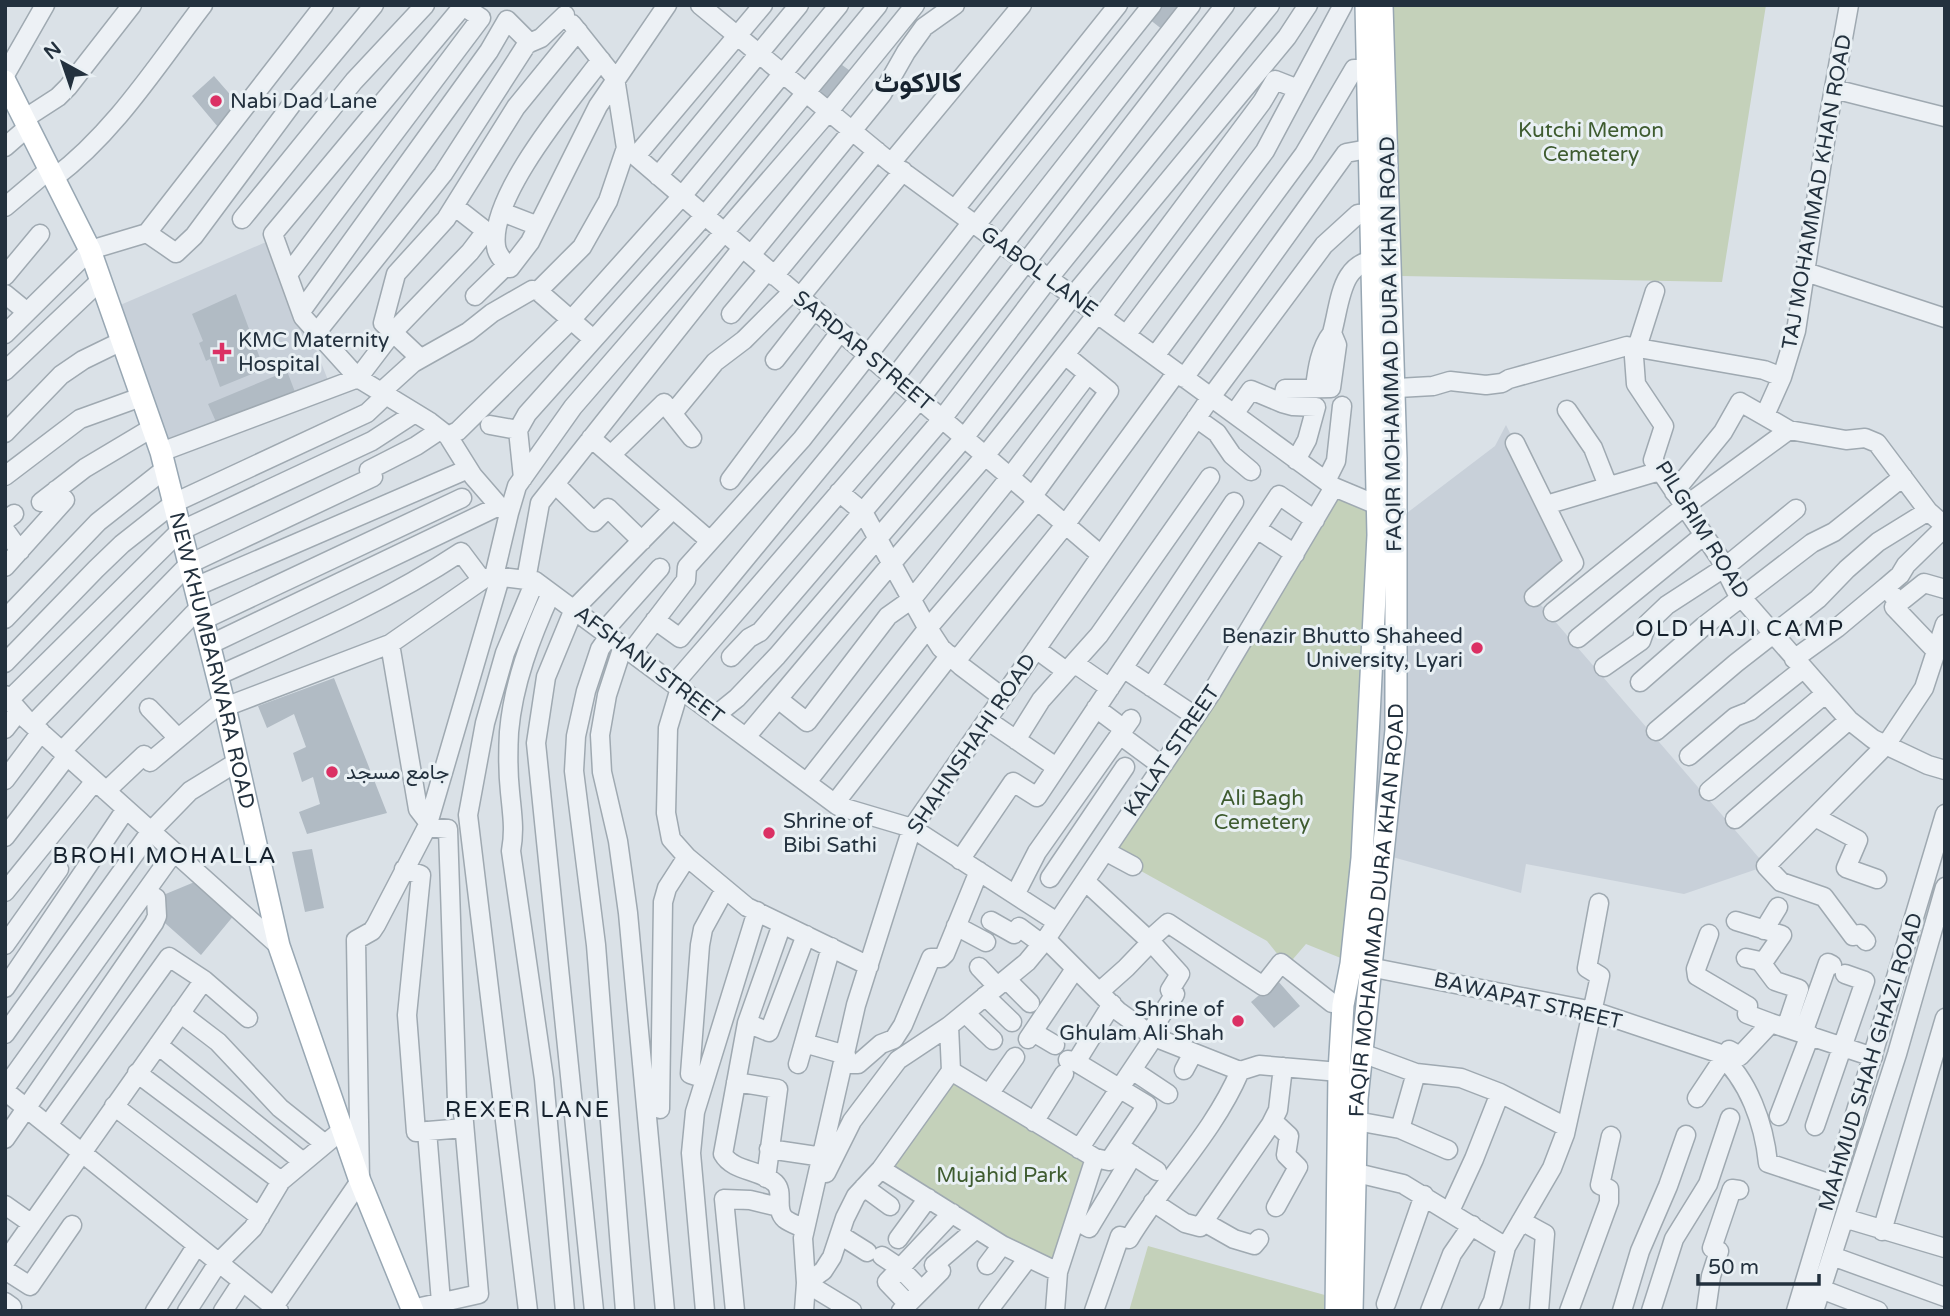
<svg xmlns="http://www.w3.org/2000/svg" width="1950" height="1316" viewBox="0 0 1950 1316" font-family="'Varela Round',Vazirmatn,sans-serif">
	<rect width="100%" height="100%" fill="#dae1e7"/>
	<path fill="#c8d0d9" d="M273 239 331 388 161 452 111 309Z
		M1506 425 1574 563 1534 597 1766 866 1684 894 1526 864 1521 893 1371 851 1378 535 1495 446Z"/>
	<path fill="#c4d1ba" d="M1390 5H1766L1722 282 1401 276Z
		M1334 487 1379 520 1368 969 1306 944 1287 966 1267 941 1105 851Z
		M951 1071 1095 1158 1058 1272 881 1169Z
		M1148 1246 1357 1304V1311H1129Z"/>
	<path fill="#b1bbc4" d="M1152 5H1188L1168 34 1144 15Z
		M834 59 857 76 829 111 807 92Z
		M214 76 241 107 218 127 192 96Z
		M236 294 264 369 220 387 210 359 206 361 199 343 203 341 192 314Z
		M287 371 295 392 217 424 208 404Z
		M334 678 387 813 307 834 299 812 320 804 313 777 302 782 293 753 306 747 294 714 267 728 258 706Z
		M312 849 324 908 305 912 292 852Z
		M197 881 235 914 201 955 157 916 156 898Z
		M1277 980 1300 1006 1274 1028 1251 1002Z"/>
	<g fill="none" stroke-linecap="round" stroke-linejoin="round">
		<g stroke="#9fa9b1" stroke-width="21">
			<path id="minor" d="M700 5 891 163 1234 414 1334 487 1377 505 1390 508
				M601 60C571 100 489 196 496 246 497 256 504 261 510 268L530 242 598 106 667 5
				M5 75 45 5
				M1834 89 1945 117
				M24 119 58 97 68 87 132 5
				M5 147 28 127
				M626 148 1101 555
				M636 156 763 5
				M891 163 1022 5
				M658 176 799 5
				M54 178C115 132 157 65 203 5
				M5 207 50 169
				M955 209 1118 5
				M502 212 538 226
				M242 219 354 81 425 5
				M976 225 1152 5
				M147 233 176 253 194 236 295 100 374 5
				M1003 245 1191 5
				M751 255 882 94 906 52 924 27 955 5
				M1806 272 1945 318
				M289 273 481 18 463 6 273 234 303 317 358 378 430 422 448 436 473 476 499 506 509 513 494 576
				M5 276 40 234
				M774 276 877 151
				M538 291 582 247 608 201 626 148 615 78 572 24
				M1655 291 1634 357 1636 384 1664 426 1653 460 1719 557 1736 591 1849 720 1873 739 1928 765 1945 770
				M5 294 27 312
				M475 296 507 265
				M800 297 903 171
				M302 310 489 51 507 20 530 43
				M731 314 768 270
				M1101 317 1262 102 1275 80 1298 89
				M317 332 443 174 527 44 541 38 565 15
				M5 334 90 250 147 233 324 5
				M1126 335 1265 151 1343 5
				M1155 356 1304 154 1354 69H1368
				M420 358 383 323 396 274 446 219 516 107 578 31
				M775 360 814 310
				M5 371 101 280
				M1184 378 1346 153 1368 149
				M1315 388C1317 370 1320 348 1332 333
				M1380 389 1433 386 1450 381 1486 385 1502 383 1509 379 1627 346 1764 370 1782 377
				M381 392 413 363 468 332 492 313 532 290 538 291 593 339
				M1282 403 1293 406 1316 407 1307 440 1296 460
				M1567 410 1593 448 1608 486
				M673 413 715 362 744 340 793 291
				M1234 414 1251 390 1282 403 1285 389 1331 388 1337 345 1332 333C1341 300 1340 259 1383 259
				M1765 415 1782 377 1796 331 1829 116 1849 5
				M1196 418 1217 433 1232 455 1251 471
				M490 425 518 430
				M5 433 61 375 83 360 122 341
				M448 436 458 431 571 320 682 196 839 5
				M591 438 709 540
				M1515 443 1574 563 1534 597
				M161 452 358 378 393 332 470 252 486 231 454 206
				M611 455 664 403 692 438
				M5 476 80 419 141 397
				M523 478 518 430 527 414 705 215 878 5
				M730 480 840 332
				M1326 481 1336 461 1342 406
				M555 484 594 522 608 508 642 541
				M839 492 863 512 924 622 941 648 961 666 1002 697
				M1674 492 1723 432 1740 402 1789 430
				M1032 497 1109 391 1065 355
				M41 502 85 468 152 428
				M1546 505 1660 471
				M509 513 517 486 573 407 829 111 915 5
				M5 521 14 514
				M1257 529 1295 554
				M5 530 20 551
				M5 567 65 500 56 490
				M526 580 540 503 742 248
				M195 587 468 469
				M1886 587 1900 575 1906 565 1945 527
				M551 593C531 637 513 684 509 732 508 751 508 773 510 792 512 813 515 830 511 851L544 1079 565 1311
				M1899 603 1924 583 1945 589
				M1553 612 1685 506 1789 430 1846 440 1865 438 1877 443 1928 511 1945 526
				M5 619 98 522 165 469
				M203 620 462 498
				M655 620 680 638 894 378 999 242
				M603 632 660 568
				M609 636 600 649 586 691 576 736 574 771 596 945 625 1311
				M1578 638 1704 535
				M390 644 418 809 428 822
				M209 645 499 506
				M623 646 607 695 600 735 602 772 618 841 628 913 665 1311
				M1036 649 1066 671
				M631 652 686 580 687 567 802 439 972 222
				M731 657 749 638 760 632 942 419 1049 278 1270 5
				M1794 659 1837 628 1886 587 1899 603 1894 607 1936 651
				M956 661 1065 525 1177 372
				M5 663 96 569 122 544 174 503 367 413 386 395
				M1074 663 1110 688
				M1604 667 1641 641 1647 624 1667 605 1724 568 1796 509
				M1123 668 1195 716
				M217 676C301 638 384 603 461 552L482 580
				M1640 682 1704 626 1812 543 1834 532 1903 477
				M674 684 920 399 1225 5
				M1151 687 1279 495 1315 520
				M680 688 668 728 666 813 671 839 687 857 747 907 869 966
				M5 695 26 719 279 946
				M778 699 807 722 888 616 912 599 1010 477 1088 374
				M9 700 180 531 372 441 415 413
				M225 707 390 644 485 578 494 576 535 581 838 806 912 828 1057 922
				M149 708 178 738
				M1096 708 1124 729
				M716 715 737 698 777 656 964 438 1073 296 1287 37 1308 5
				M987 720 1056 767
				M33 724 189 564 373 477 369 470 416 446 440 430
				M5 729 19 711
				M1656 731 1736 663 1818 599 1847 569 1878 542 1928 511
				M1120 735 1162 766
				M746 737 892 563 985 456 1097 314
				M1016 740 1041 700 1099 635 1210 477
				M62 751 200 607
				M1689 756 1735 717 1750 711 1803 669
				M5 780 41 732
				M807 782 928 628 1037 501
				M106 791 144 755 150 762 223 701
				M1709 791 1825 694
				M835 803 950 655
				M1815 817 1858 840 1846 868 1877 879
				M1735 819 1849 720
				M5 837 67 756
				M1105 851 1133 866
				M960 860 1013 782 1037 797 1234 502
				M404 869 421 875 407 1015 416 1132 464 1128
				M1050 878 1125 767
				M1085 881 1151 942 1180 974 1170 990 1175 994 1149 1034
				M5 892 95 781
				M1015 895 1037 852 1131 719
				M991 921 1014 934 1019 927 1042 944
				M1736 921 1782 935 1762 964
				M782 924 747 1023 723 1154C733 1172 760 1169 775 1183 785 1193 774 1209 785 1219 790 1223 799 1226 805 1229
				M956 926 986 942
				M1764 930 1778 907
				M1709 934 1696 969 1697 976 1748 1006 1747 1014 1771 1023
				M1046 939 1118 1011 1154 1037 1240 1071 1259 1065 1339 1072
				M1149 940 1168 923 1263 986 1281 963 1332 1003 1343 1005
				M1866 941 1860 934 1853 936 1824 897 1781 882 1766 866 1886 745 1924 688 1945 624
				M5 945 59 869
				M1746 958 1760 961 1775 981 1799 989 1786 1028
				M1359 965 1593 1011 1718 1053C1749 1080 1764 1124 1768 1163L1834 1185
				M979 967 997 986
				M1006 979 1030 1003
				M5 988 126 809
				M1099 992 1126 968 1151 942
				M985 996 1012 1022
				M180 1013 218 1042 280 1108 325 1144
				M965 1013 993 1040
				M747 1023 769 1032 806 935
				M1033 1032 1055 1045
				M1803 1033 1828 963 1832 965
				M5 1034 151 831 190 791 237 762
				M1028 1039 1075 969
				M804 1043 846 1055
				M158 1045 303 1162
				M1362 1053 1416 1073 1461 1078 1500 1093
				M1068 1060 1076 1062 1147 1105 1109 1161 1095 1158
				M1076 1062 1112 1004
				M798 1064 831 947
				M844 1064H858L881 1044 894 1039 903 1025 931 958H941L945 954 979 871
				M1132 1070 1168 1094
				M1184 1070 1193 1053
				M951 1071 1095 1158 1058 1272 1055 1311
				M137 1073 281 1181
				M705 1079 690 1074 700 945 703 929 725 889
				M736 1082 778 1089 766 1178
				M5 1088 174 852
				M5 1091 279 1311
				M989 1094 1015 1057
				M1697 1098 1729 1050 1740 1056 1771 1023 1873 1057
				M114 1106 260 1217
				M660 1109 663 902 667 888 687 857
				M1779 1116 1810 1035
				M1273 1121 1289 1136 1286 1155 1298 1167 1276 1207
				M1356 1121 1400 1129 1448 1150
				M1034 1122 1064 1074
				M48 1125 169 957 204 980 248 1018
				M1815 1126 1865 981 1845 974
				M1400 1129 1416 1073
				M427 1131 441 1302
				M5 1139 154 923 157 916 156 898 146 891
				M769 1149 823 1157
				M1079 1149 1154 1037
				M1125 1150 1157 1171
				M881 1169 1002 1245 1058 1272
				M1344 1170 1403 1184 1506 1247
				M826 1173 852 1121 898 1060 949 1026
				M864 1187 890 1206
				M1153 1202 1185 1223 1200 1227 1271 1124 1278 1110 1283 1067
				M5 1205 32 1224
				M1450 1211 1474 1159 1500 1093 1566 1127
				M1844 1218 1945 1248
				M1075 1220 1089 1228 1133 1155
				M1521 1221 1545 1234 1539 1311
				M1204 1222 1234 1239 1254 1245 1259 1239
				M1882 1231 1945 1018
				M840 1235 867 1252
				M898 1239 928 1198
				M882 1256 900 1268 921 1290
				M1832 1256 1945 1297
				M5 1262 204 980
				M987 1265 1002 1245
				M5 1270 30 1286 72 1225
				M1821 1289 1878 1311
				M5 1302 12 1307
				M908 1304 887 1282 952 1213
				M1386 1304 1424 1195
				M412 1309 479 1294 463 1111 457 1102 448 829 427 827
				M155 1311 197 1245
				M187 1311 218 1263 253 1228 281 1181 342 1130
				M223 1311 242 1282
				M271 1311 360 1181 356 940 372 931 376 925 427 827 500 578
				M528 1311 468 815 485 723 505 653 535 581
				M594 1311 536 743 546 677 574 609 673 509
				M705 1311 691 1153 695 1112 757 911
				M735 1311 724 1199 750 1200 779 1207
				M804 1311 806 1283 803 1238 856 1005 912 828 1211 397 1324 245 1358 214 1371 213
				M852 1311 806 1283 823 1271 832 1257 845 1218 856 1196 881 1169 951 1071 949 1026 1027 962 1046 939 1212 692 1334 487
				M901 1311 941 1271 934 1265 976 1229
				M988 1311 1028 1258
				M1094 1311 1120 1236 1129 1239C1164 1181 1213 1134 1240 1071
				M1430 1311 1452 1254 1472 1225
				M1488 1311 1493 1301 1506 1247 1552 1168 1565 1134 1600 976 1587 968 1599 903
				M1569 1311 1609 1202V1189L1600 1185 1611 1136
				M1622 1311 1640 1251 1668 1186 1686 1135
				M1651 1311 1674 1239 1708 1184 1730 1118
				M1706 1311 1711 1276 1719 1251 1712 1248 1732 1189 1739 1190
				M1796 1311 1945 814
				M1814 1311 1897 1054 1945 887"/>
		</g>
		<g stroke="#98a7b3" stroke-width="24">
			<g id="major">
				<path id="s1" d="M5 81 90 250 161 452 225 707 279 946 360 1181 413 1311"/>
				<path d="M1336 1311 1339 1072 1343 1005 1351 964 1362 858 1378 535 1366 5"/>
				<path id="s2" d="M1352 1311 1357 1099 1396 730V458L1382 5"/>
			</g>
		</g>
		<use href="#minor" stroke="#edf1f5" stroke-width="18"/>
		<use href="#major" stroke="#fff" stroke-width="21"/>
	</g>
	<g fill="#db3064" stroke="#e9f0f4" stroke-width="2.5">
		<circle cx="216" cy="101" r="7"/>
		<path d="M218.5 341.5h7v7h7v7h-7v7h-7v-7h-7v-7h7z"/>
		<circle cx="1477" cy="648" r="7"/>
		<circle cx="332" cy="772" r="7"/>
		<circle cx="769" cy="833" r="7"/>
		<circle cx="1238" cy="1021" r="7"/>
	</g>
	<g text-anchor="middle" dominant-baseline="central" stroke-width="6" stroke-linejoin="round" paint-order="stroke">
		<g font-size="21" fill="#23313e" stroke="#e9f0f4" text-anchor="start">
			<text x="230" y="101">Nabi Dad Lane</text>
			<text x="238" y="340">KMC Maternity<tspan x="238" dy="24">Hospital</tspan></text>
			<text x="1463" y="636" text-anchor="end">Benazir Bhutto Shaheed<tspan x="1463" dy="24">University, Lyari</tspan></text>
			<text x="346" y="772">جامع مسجد</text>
			<text x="783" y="821">Shrine of<tspan x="783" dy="24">Bibi Sathi</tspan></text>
			<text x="1224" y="1009" text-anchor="end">Shrine of<tspan x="1224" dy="24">Ghulam Ali Shah</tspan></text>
		</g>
		<g font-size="21" fill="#3e5b2f" stroke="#e9f0f4">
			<text x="1591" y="130">Kutchi Memon<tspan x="1591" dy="24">Cemetery</tspan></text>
			<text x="1262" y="798">Ali Bagh<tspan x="1262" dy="24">Cemetery</tspan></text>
			<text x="1002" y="1175">Mujahid Park</text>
		</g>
		<g font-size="21" fill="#23313e" stroke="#e9f0f4">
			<text transform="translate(1817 192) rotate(-80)">TAJ MOHAMMAD KHAN ROAD</text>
			<text transform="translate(1039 272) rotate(36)">GABOL LANE</text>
			<text transform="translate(1391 344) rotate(-91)">FAQIR MOHAMMAD DURA KHAN ROAD</text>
			<text transform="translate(863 351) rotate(40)">SARDAR STREET</text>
			<text transform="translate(1702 530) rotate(58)">PILGRIM ROAD</text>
			<text stroke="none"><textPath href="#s1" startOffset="618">NEW KHUMBARWARA ROAD</textPath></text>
			<text transform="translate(649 665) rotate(37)">AFSHANI STREET</text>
			<text transform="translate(972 744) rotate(-56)">SHAHNSHAHI ROAD</text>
			<text transform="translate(1172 751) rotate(-56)">KALAT STREET</text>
			<text stroke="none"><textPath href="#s2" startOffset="402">FAQIR MOHAMMAD DURA KHAN ROAD</textPath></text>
			<text transform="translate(1528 1001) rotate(13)">BAWAPAT STREET</text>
			<text transform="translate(1871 1062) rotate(-73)">MAHMUD SHAH GHAZI ROAD</text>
		</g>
		<g font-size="23" letter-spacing="2" fill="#16222e" stroke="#e9f0f4">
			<text x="1740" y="629">OLD HAJI CAMP</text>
			<text x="165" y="856">BROHI MOHALLA</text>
			<text x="528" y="1110">REXER LANE</text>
		</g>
		<g font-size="28" font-weight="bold" fill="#16222e" stroke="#e9f0f4">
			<text x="918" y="83">کالاکوٹ</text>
		</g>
	</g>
	<rect width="1950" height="1316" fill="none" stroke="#23313e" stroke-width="14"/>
	<g transform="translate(63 63) rotate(320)" stroke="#e9f0f4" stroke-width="5" paint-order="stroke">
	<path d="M0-5L12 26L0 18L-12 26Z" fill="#23313e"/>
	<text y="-10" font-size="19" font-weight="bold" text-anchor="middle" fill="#23313e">N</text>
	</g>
	<path d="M1698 1274v10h121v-10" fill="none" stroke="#23313e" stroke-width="3.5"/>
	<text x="1708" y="1274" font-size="21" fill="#23313e" stroke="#e9f0f4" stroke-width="5" paint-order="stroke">50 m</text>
</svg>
